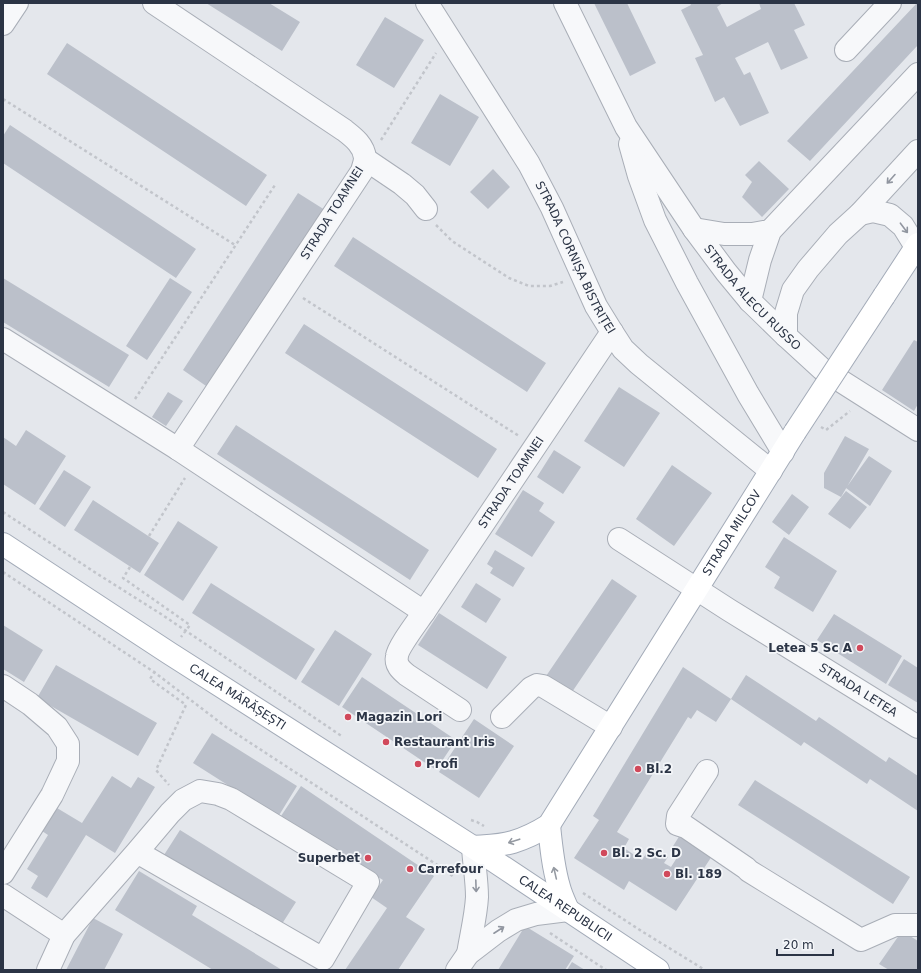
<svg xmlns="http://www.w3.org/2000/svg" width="921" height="973" viewBox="0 0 921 973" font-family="'DejaVu Sans',sans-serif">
	<rect width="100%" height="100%" fill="#e4e7ec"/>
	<path fill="#bbc0ca" d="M206 3H269L300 22 282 51Z
		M594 3H627L656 63 630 76Z
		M690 3H723L717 7 727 27 761 9 759 3H794L805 25 794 30 808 58 781 70 768 42 735 58 744 75 750 72 769 113 740 126 724 97 715 102 695 58 703 55 681 10 691 5Z
		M917 3H918V45L810 161 787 141Z
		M385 17 424 40 394 88 356 65Z
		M67 43 267 175 246 206 47 74Z
		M440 94 479 117 450 166 411 143Z
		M10 125 196 249 176 278 3 163V136Z
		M759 161 789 189 762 217 742 197 752 182 745 175Z
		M493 169 510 187 488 209 470 192Z
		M298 193 325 210 209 388 183 370Z
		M353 237 546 363 527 392 334 266Z
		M3 278 129 355 109 387 3 322Z
		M170 278 192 292 147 360 126 346Z
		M304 324 497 449 478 478 285 353Z
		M914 340 918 342V404L914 411 882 390Z
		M619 387 660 413 624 467 584 441Z
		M168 392 183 401 166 426 152 417Z
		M236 425 429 550 410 580 217 454Z
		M26 430 66 456 35 505 3 484V437L16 446Z
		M845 436 869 449 841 497 824 488V473Z
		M554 450 581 467 563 494 537 477Z
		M869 456 892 471 870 506 846 488Z
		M672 465 712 493 674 546 636 519Z
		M64 470 91 487 65 527 39 509Z
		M523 490 544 503 539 511 555 522 532 557 495 534Z
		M846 491 867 507 850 529 828 514Z
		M792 494 809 507 789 535 772 522Z
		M93 500 159 543 140 573 74 530Z
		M178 521 218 547 183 601 144 575Z
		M784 537 837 571 813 612 774 588 780 577 765 567Z
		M495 550 525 568 513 587 490 573 493 568 487 564Z
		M612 579 637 596 568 698 542 682Z
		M211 583 315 649 296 680 192 613Z
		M476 583 501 599 486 623 461 607Z
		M439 613 507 657 487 689 418 645Z
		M834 614 902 656 886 684 817 640Z
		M3 625 43 650 24 682 3 669Z
		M335 630 372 654 339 706 301 682Z
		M904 659 918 668V703L888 685Z
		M56 665 157 723 138 756 37 698Z
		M683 667 731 699 716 722 697 710 691 719 688 717 617 832 629 839 624 848 642 860 651 846 668 857 664 863 671 867 678 856 670 851 680 835 712 856 676 911 629 881 624 890 574 858 599 820 593 816Z
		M746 675 816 721 819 717 886 762 889 757 918 776V811L870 779 867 784 804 742 801 746 731 699Z
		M362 677 456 740 436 770 342 707Z
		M474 719 514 746 479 798 439 772Z
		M212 733 297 786 278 817 193 763Z
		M112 776 131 788 138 777 155 787 115 853 86 835 47 898 31 888 38 876 27 869 48 835 42 831 57 808 82 823Z
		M755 780 910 877 893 904 738 805Z
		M301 786 434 876 406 917 425 929 398 970H345L387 908 371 897 383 880 279 819Z
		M180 830 296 902 280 927 164 855Z
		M139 871 197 906 192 915 282 970H213L115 910Z
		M93 918 123 934 104 970H66Z
		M525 926 574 956 565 970H498Z
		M902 931 918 941V970H889L879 964Z
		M572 962 585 970H567Z"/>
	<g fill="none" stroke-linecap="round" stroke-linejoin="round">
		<g stroke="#a9aeb7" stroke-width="24">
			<g id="minor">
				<path d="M154 3 344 130C353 137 364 145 365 158 365 162 363 167 362 171L178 449"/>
				<path id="s1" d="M427 3 529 164 552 208 596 306 612 332 623 349 639 364 771 471"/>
				<path id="s2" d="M565 3 626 127 694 229 726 272 750 301 786 336 822 369 918 430"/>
				<path d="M3 24 17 3"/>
				<path d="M846 50 890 3"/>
				<path d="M630 144 639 176 655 220 687 283 748 394 783 452"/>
				<path d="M365 159 402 184 415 195 426 209"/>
				<path d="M860 214 873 211 890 215 903 226 916 247"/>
				<path d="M694 229 724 234H752L770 231"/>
				<path d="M750 301 760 260 770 231 918 74"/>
				<path d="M786 336V313L793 290 808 269 838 234 860 214 918 151"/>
				<path id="s3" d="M3 339 178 449 424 612 612 332"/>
				<path id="s4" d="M619 539 729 610 918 727"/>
				<path d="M424 612C418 621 398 647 397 656 395 665 401 670 407 675L460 710"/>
				<path d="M3 686 30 704 57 727 68 744V761L52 795 3 873"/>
				<path d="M502 717 531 688 537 685 543 686 611 727"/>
				<path d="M707 771 678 816 677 824 686 827 746 868 749 871 861 940 895 925H918"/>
				<path d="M3 895 64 935"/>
				<path d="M468 954C471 935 476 916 477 897 477 881 474 864 473 847"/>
				<path d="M48 970 64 935 137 852 170 813 183 800 200 791 218 794 231 799 368 882 323 959 137 852"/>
				<path d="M457 970 468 954 498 931 516 920 536 914 568 910"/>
			</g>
		</g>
		<g stroke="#a3abb8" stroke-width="24">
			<g id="major">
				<path d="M884 296 918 244"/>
				<path id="s5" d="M3 544 169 653 473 847 658 970"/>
				<path d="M549 825C551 846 553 867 559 887 561 895 565 903 568 910"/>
				<path id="s6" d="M473 847C486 846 500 846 513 842 526 838 538 832 549 825L795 432"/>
			</g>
		</g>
		<path stroke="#c2c5cb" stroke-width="2.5" stroke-dasharray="3 3" stroke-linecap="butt" d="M3 99 235 245
			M381 140 436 53
			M436 225 452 241 509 278 529 286H550L563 282
			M303 298 519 436
			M135 399 275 185
			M821 427 826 430 850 411
			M3 512 96 573 161 614 343 737
			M149 536 185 478
			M130 567 123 578 190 625 181 637
			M3 572 154 672 226 727 445 870 455 878
			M155 671 150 679 186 705 156 770 169 785
			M471 820 477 822 484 826
			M583 893 643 932 705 970
			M550 933 606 970"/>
		<use href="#minor" stroke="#f7f8fa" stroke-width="22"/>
		<use href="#major" stroke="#fff" stroke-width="22"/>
		<g stroke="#a3abb8" stroke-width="24" stroke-linecap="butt">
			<path id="major-bridge" d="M795 432 884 296"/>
		</g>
		<use href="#major-bridge" stroke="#fff" stroke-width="22"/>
	</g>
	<defs><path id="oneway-shaft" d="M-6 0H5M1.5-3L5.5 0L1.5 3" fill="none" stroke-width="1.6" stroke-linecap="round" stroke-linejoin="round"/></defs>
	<g stroke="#9196a0">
		<use href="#oneway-shaft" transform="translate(891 179) rotate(132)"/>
		<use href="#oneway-shaft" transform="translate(904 228) rotate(53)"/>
		<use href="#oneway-shaft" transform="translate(476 886) rotate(88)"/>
		<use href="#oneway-shaft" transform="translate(499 930) rotate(-33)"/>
	</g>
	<g stroke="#959aa2">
		<use href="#oneway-shaft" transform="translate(514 841) rotate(162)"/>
		<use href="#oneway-shaft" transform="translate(555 873) rotate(-103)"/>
	</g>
	<g fill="#d1495b" stroke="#f4f6f9" stroke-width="1.5">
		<circle cx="860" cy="648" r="4"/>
		<circle cx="348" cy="717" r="4"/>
		<circle cx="386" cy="742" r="4"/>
		<circle cx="418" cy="764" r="4"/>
		<circle cx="638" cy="769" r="4"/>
		<circle cx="604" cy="853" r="4"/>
		<circle cx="368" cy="858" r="4"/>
		<circle cx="410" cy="869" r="4"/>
		<circle cx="667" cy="874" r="4"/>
	</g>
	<g text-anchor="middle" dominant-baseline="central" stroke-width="3.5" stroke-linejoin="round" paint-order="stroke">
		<g font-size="12" fill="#2b3445" stroke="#f4f6f9">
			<text transform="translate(332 213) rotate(-58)">STRADA TOAMNEI</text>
			<text stroke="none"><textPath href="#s1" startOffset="295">STRADA CORNIȘA BISTRIȚEI</textPath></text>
			<text stroke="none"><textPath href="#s2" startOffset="351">STRADA ALECU RUSSO</textPath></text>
			<text stroke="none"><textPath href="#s3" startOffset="658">STRADA TOAMNEI</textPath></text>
			<text stroke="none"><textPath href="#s6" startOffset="425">STRADA MILCOV</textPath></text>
			<text stroke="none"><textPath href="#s4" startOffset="283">STRADA LETEA</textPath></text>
			<text stroke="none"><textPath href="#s5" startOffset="280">CALEA MĂRĂȘEȘTI</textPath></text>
			<text stroke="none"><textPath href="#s5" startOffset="670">CALEA REPUBLICII</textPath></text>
		</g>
		<g font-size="12" font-weight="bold" fill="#2b3445" stroke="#f4f6f9" text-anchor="start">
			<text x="852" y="648" text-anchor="end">Letea 5 Sc A</text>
			<text x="356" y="717">Magazin Lori</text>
			<text x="394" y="742">Restaurant Iris</text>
			<text x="426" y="764">Profi</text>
			<text x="646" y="769">Bl.2</text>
			<text x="612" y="853">Bl. 2 Sc. D</text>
			<text x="360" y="858" text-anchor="end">Superbet</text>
			<text x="418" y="869">Carrefour</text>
			<text x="675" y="874">Bl. 189</text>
		</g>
	</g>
	<rect width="921" height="973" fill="none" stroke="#2b3445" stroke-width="8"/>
	<path d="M777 949v6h56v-6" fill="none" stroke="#2b3445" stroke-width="2"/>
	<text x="783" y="949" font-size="12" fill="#2b3445" stroke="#f4f6f9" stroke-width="3" paint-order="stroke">20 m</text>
</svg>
